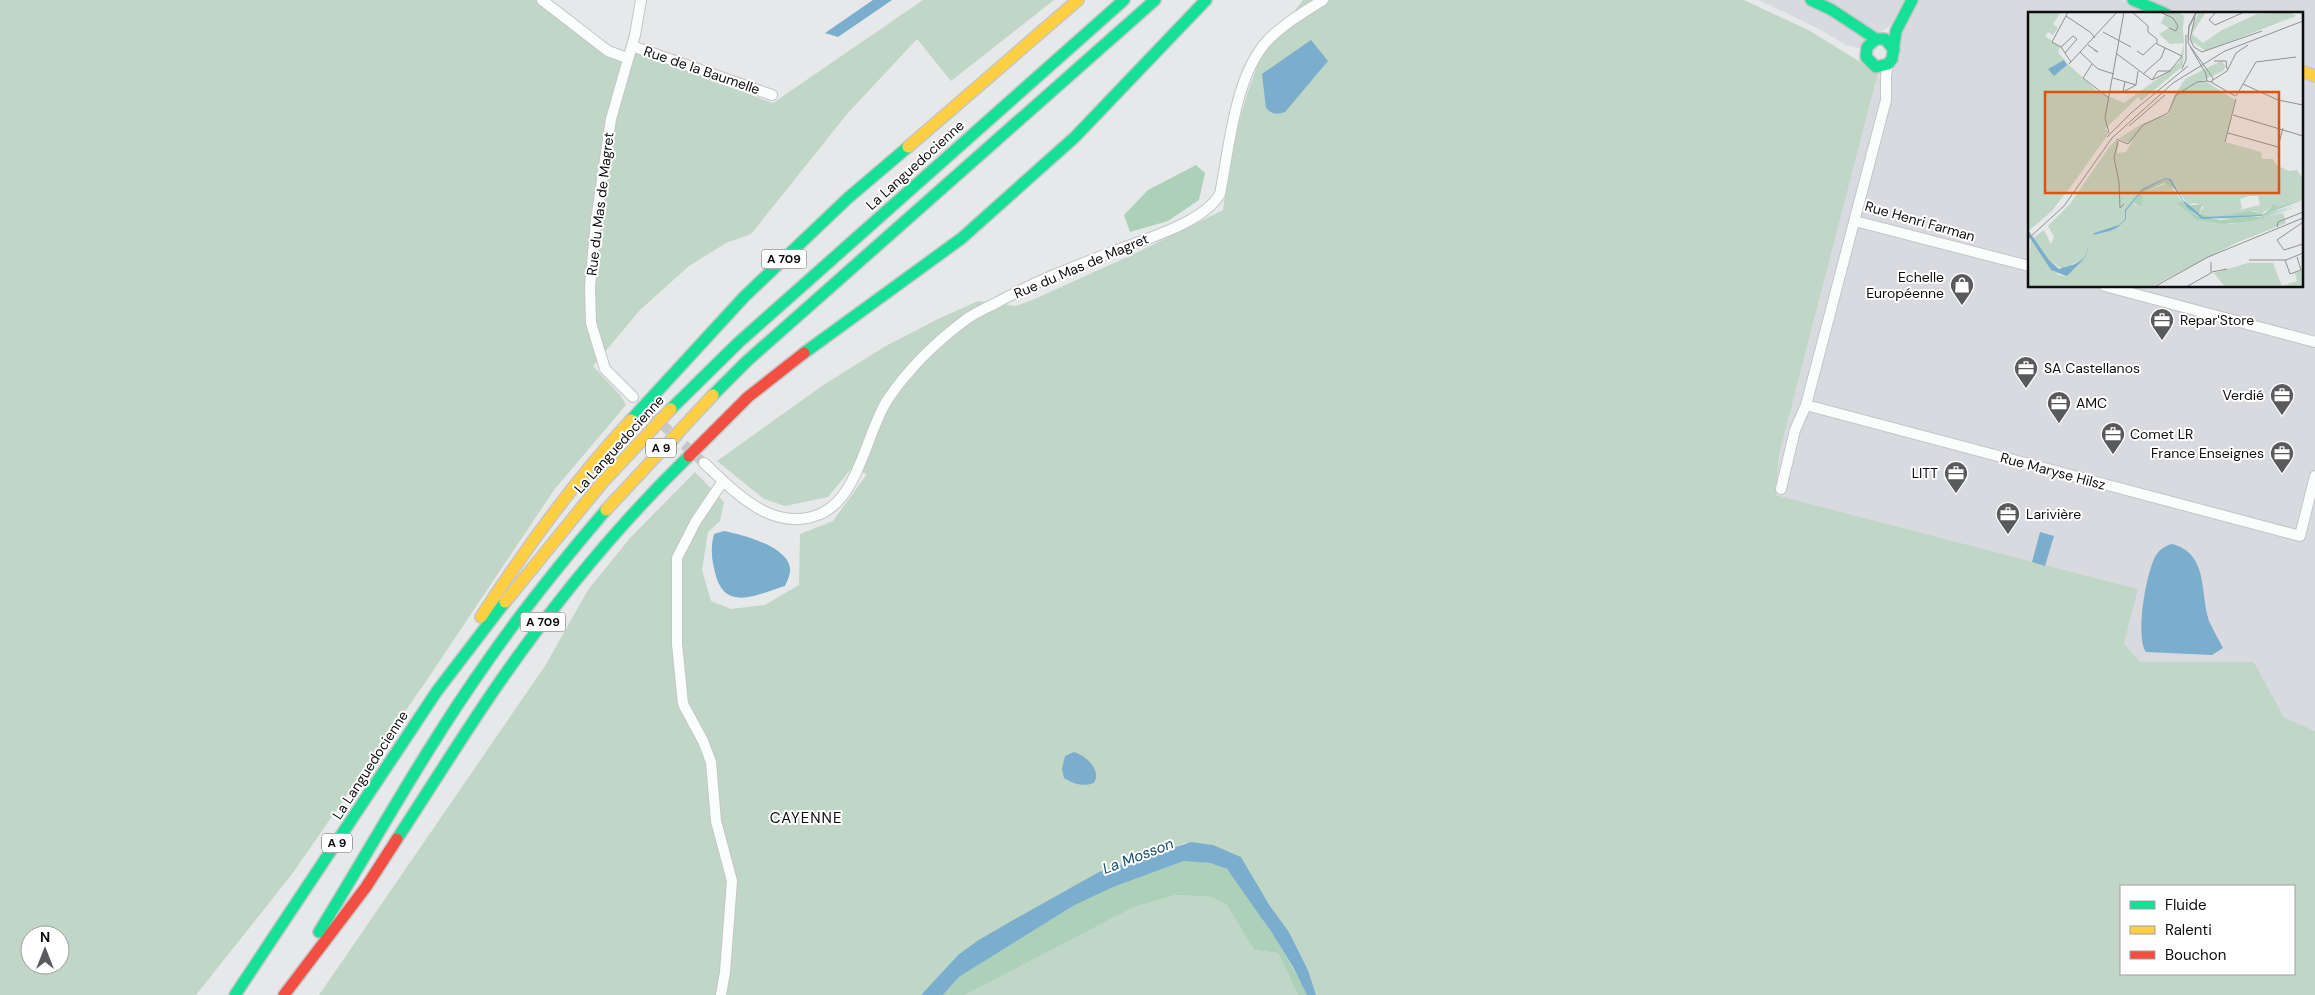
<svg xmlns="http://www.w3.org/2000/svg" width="2315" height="995" viewBox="0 0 2315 995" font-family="'DM Sans',sans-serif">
	<rect width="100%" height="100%" fill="#e7e8ea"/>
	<path fill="#d8dae0" d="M1759 0H1904L1891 25 1859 48 1846 45 1819 29Z
		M1918 0H2122L2159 14H2029V286H2301V75L2315 80V731L2284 717 2254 662 2140 663 2124 644 2138 589 1776 495 1779 455 1878 73 1892 74 1902 30Z
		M2142 0H2315V72L2301 67V14H2175Z"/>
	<path fill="#c0d6c7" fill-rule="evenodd" d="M0 0H537L611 57 636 52 773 103 923 0H1054L951 81 917 39 847 114 751 234 726 243 689 266 640 310 593 366 620 395 626 405 554 490 429 677 292 874 196 995H0ZM30 935H60V965H30Z
		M1303 0H1744L1810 31 1878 73 1779 455 1776 495 2138 589 2124 644 2140 662H2254L2284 717 2315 731V995H1316L1308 970 1289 932 1270 906 1241 857 1207 844 1184 843 1171 850 1108 869 977 941 958 955 921 995H319L545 666 588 590 630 538 695 472 724 502 720 521 708 532 702 570 711 601 731 609 765 605 799 585 800 534 833 521 867 474 851 469 828 497 785 506 764 499 717 461 822 386 884 347 936 320 978 301 1016 306 1030 301 1136 253 1223 210 1231 151 1247 94 1263 51ZM2121 886H2294V974H2121Z
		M1176 895 1210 897 1226 904 1254 950 1278 953 1298 995H965L1134 907Z"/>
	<path fill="#acd1b8" d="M1196 165 1205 173 1199 200 1168 221 1130 232 1124 215 1148 190Z
		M1184 861C1198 861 1214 862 1226 869 1237 875 1302 979 1307 995H1298L1278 953 1254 950 1226 904 1210 897 1176 895 1134 907 965 995H943L959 977 1073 906 1112 887Z"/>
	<path fill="#7aaecc" d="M873 0H892L838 37 825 33Z
		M1311 40 1328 61 1285 112C1276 115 1272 114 1266 108L1262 74Z
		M724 531C743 535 787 546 790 568 791 574 787 581 785 586 759 594 726 612 716 576 712 561 710 550 714 534Z
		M2040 532 2054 536 2045 566 2032 562Z
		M2172 544C2210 554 2199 594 2210 623 2214 632 2219 640 2223 648L2212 655 2146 652C2135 637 2146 574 2155 557 2159 550 2164 546 2172 544Z
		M1074 752C1085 755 1102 770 1094 783 1082 787 1074 784 1064 778L1062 769 1065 756Z
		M1191 842 1213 845 1241 857 1270 906 1289 932 1308 970 1316 995H1307L1293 967 1270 930 1227 869 1210 863 1184 861 1113 887 1073 906 959 977 943 995H921L958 955 977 941 1015 919 1099 872Z"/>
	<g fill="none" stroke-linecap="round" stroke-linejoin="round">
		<path stroke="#c6c7c9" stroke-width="10" stroke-dasharray="10 5" stroke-linecap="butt" d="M640 404 704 463"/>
		<g stroke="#c4c5c7" stroke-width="12">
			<path id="street" d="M542 0 608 51 627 58
				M632 46 772 95
				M1855 221 2029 266
				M2105 286 2315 342
				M633 397 605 369 591 323 590 287 596 221 611 119 635 35 641 0
				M1806 405 2300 536 2315 476
				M704 463C735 492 773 534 820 514 859 498 867 430 888 399 909 368 938 340 968 318 977 312 988 307 998 302 1034 282 1073 267 1112 252 1144 239 1202 224 1220 194 1229 149 1234 87 1260 50 1274 29 1303 13 1323 0
				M1781 489 1795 430 1806 405 1886 100V76L1888 64
				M721 995 725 972 732 881 716 821 711 762 703 741 683 704 677 644V558L696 521 723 481"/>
		</g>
		<g stroke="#c4c5c7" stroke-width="14">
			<path id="fast" d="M1811 0 1832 10 1876 39
				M2133 0 2166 14
				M1894 50 1885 39H1876L1867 47 1866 57 1876 67 1888 64 1892 59 1896 31 1912 0
				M804 353 962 238 1075 137 1206 0
				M713 395 747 361 1155 0
				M671 409 738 343 1124 0
				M631 420 744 297 848 198 908 147
				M397 839C427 793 457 745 488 699 547 612 614 529 689 456
				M319 932C375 841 427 746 489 659 525 607 565 558 606 510
				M235 995 437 691 505 602"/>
		</g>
		<g stroke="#c4c5c7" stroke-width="14">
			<path id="slow" d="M2301 71 2315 76
				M908 147 1078 0
				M606 510 713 395
				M505 602 601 484 671 409
				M481 617C526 548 574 481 631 420"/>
		</g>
		<g stroke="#c4c5c7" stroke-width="14">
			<path id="jam" d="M689 456 748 397 804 353
				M284 995 366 887 397 839"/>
		</g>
		<use href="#street" stroke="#fbfcfc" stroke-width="10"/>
		<use href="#fast" stroke="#16e098" stroke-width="11"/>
		<use href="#slow" stroke="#ffcf43" stroke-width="11"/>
		<use href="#jam" stroke="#f24e42" stroke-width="11"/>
	</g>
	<defs>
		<g id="shop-pin" transform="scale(1.25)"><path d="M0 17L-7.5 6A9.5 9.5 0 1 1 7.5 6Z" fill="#595a5c" stroke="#fff"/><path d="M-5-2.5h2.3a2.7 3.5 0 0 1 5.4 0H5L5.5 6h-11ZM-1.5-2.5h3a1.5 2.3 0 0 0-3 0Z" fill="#fff"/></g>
		<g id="office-pin" transform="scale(1.25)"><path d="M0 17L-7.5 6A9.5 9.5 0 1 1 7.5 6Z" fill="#595a5c" stroke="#fff"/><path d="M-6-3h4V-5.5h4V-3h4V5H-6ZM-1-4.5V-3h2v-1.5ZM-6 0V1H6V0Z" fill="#fff"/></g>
	</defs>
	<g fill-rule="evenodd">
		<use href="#shop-pin" x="1962" y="285"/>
		<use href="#office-pin" x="2162" y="320"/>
		<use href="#office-pin" x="2026" y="368"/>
		<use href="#office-pin" x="2282" y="395"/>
		<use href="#office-pin" x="2059" y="403"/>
		<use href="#office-pin" x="2113" y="434"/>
		<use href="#office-pin" x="2282" y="453"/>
		<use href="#office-pin" x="1956" y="473"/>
		<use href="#office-pin" x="2008" y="514"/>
	</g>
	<g text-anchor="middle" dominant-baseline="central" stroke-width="4" stroke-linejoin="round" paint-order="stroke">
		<g fill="#fff" stroke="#565657" stroke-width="1">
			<rect x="761.5" y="249.5" width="45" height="19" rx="4"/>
			<rect x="646" y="438.5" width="30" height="19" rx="4"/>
			<rect x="520.5" y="612.5" width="45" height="19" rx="4"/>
			<rect x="322" y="833.5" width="30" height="19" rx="4"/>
		</g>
		<g font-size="12" font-weight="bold" fill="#0d0e0f">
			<text x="784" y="259">A 709</text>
			<text x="661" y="448">A 9</text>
			<text x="543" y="622">A 709</text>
			<text x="337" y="843">A 9</text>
		</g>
		<g font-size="14" fill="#0d0e0f" stroke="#fff">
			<text transform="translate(702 70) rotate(19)">Rue de la Baumelle</text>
			<text transform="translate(915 165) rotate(-42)">La Languedocienne</text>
			<text transform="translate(600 204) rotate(-83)">Rue du Mas de Magret</text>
			<text transform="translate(1920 221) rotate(16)">Rue Henri Farman</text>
			<text transform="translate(1081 266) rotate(-23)">Rue du Mas de Magret</text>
			<text transform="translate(619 444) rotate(-48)">La Languedocienne</text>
			<text transform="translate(2053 471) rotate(15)">Rue Maryse Hilsz</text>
			<text transform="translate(370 765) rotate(-57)">La Languedocienne</text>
		</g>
		<g font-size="14" fill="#0d0e0f" stroke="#fff" text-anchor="start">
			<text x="1944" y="277" text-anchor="end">Echelle<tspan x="1944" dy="16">Européenne</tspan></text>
			<text x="2180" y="320">Repar'Store</text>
			<text x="2044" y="368">SA Castellanos</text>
			<text x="2264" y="395" text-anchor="end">Verdié</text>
			<text x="2076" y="403">AMC</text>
			<text x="2130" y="434">Comet LR</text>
			<text x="2264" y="453" text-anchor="end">France Enseignes</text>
			<text x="1938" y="473" text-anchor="end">LITT</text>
			<text x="2026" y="514">Larivière</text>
		</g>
		<g font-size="15" letter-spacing="1" fill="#0d0e0f" stroke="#fff">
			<text x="806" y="818">CAYENNE</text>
		</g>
		<g font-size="15" font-style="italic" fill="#134d6a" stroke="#fff">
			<text transform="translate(1138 856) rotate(-21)">La Mosson</text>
		</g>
	</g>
	<g transform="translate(2028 12)">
		<rect width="275" height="275" fill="#e7e8ea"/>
		<path d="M0 0H33L25 12 30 16 25 23 20 20 17 24 32 35 30 40 40 52 69 79 96 91 151 51 156 31 142 32 131 22 141 16 133 11 137 3 133 0H150L156 4 155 17 156 31 155 54 113 89 110 85 82 112 77 117 81 121 47 169 23 200 0 219ZM171 0H178L164 22 175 31 194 18 229 2 263 0 268 4 178 39 163 29 164 15ZM193 49 198 54 195 59 169 71 177 69 207 88 197 130 233 140 234 147H245L248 153 261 159 269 158 275 167V188L249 195 246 193 233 202 227 199 185 205 173 203 171 200 176 195 166 191 160 193 143 167 138 166 114 177 97 198V200L105 191 108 194 114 181 140 171 153 188 151 192 176 209 202 212 255 201 258 211 208 231 123 275H0L3 227 21 255 30 263 39 264 28 261 23 254 34 258 45 255 43 259 56 247 65 223 82 219 91 214 66 221 54 248 34 257 21 248 5 226 16 218 23 232 26 225 20 214 42 192 81 135 88 128 91 131 89 141 98 140 105 128 101 131 90 127 112 113 141 102 145 86 157 67ZM221 184H230L232 193 211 198 214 196 212 187ZM220 251H245L254 274 269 269 267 261 275 258V275H197L186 261Z" fill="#c0d6c7" fill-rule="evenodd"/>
		<path d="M137 167 141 168 148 178 151 185 147 177 136 171 114 181V194L105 191 114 179ZM153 188 169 204 193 208 204 207 173 205 160 193H174L171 202 185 205 222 199 236 202 246 192 249 195 275 188 235 203 223 205H231L275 193 224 209 196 212 169 208 150 192Z" fill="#acd1b8"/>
		<path d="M36 48 39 53 26 64 20 57ZM137 166 143 167 155 188 175 205 234 203 275 191 233 204 174 207 159 195 141 168 137 167 114 179 98 199V207L90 215 82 219 65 223 56 247 39 264 23 258 0 223V218L21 248 31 257 47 252 55 247 66 221 91 213 97 207V198L114 177Z" fill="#7aaecc"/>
		<path fill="none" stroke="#909192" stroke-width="1" d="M40 0 24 30 33 35 43 50M104 0 120 14V20L129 27V32L154 44 142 59 124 68M132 0 145 6 150 14 148 19 141 16M188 0 181 8 187 13 214 1M38 4 62 20 67 26M167 5 162 27 166 35 174 40 234 19M75 20 103 35M160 25 161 15 169 0M60 33 70 40 66 38M162 34 185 66 184 70 179 69 178 62 163 36 160 30 161 14 168 0M33 35 45 24 49 27 37 41M109 39 115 43 128 31M52 40 70 57 86 62M89 42 124 68M186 49H198L199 57M41 52 89 0M64 52 55 66 81 86M154 57 158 48V23M115 62 133 46 137 36M85 66 108 73 110 59M124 68 130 59H142M185 68 199 59 208 41 220 33M97 69 95 80 108 73M183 70 207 84M215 72 250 88 275 93M208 84 228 50 268 45M205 103 275 124M101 114 137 83M81 121 77 106 96 0M200 121 250 135 255 116M79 125 103 101 160 54M88 127 100 132 115 113 140 101 148 83 169 70 179 69M90 129 86 146 91 170 92 196 96 192M197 130 208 87M275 210 249 228 256 238 275 232M249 215 250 210 275 200M0 227 36 194 84 126 145 71 197 39 275 9M221 248H258L275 241M257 248 262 262 273 258 269 245M184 260 199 257M126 275 180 245 275 206M158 275 183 261V250"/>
		<path fill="#dd550c" fill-opacity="0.15" stroke="#dd550c" stroke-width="2.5" d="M17 80H251V181H17Z"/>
		<rect width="275" height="275" fill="none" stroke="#0d0e0f" stroke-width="2.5"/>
	</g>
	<rect x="2120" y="885" width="175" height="90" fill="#ffffff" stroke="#9e9f9f"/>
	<rect x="2130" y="901" width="25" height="8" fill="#16e098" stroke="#9e9f9f"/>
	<text x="2165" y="910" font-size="15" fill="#0d0e0f">Fluide</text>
	<rect x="2130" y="926" width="25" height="8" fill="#ffcf43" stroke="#9e9f9f"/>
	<text x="2165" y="935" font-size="15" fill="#0d0e0f">Ralenti</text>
	<rect x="2130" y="951" width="25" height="8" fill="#f24e42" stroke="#9e9f9f"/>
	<text x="2165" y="960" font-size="15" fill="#0d0e0f">Bouchon</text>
	<g transform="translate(45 950)"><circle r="24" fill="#ffffff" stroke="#9e9f9f"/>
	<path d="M0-4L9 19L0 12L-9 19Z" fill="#595a5c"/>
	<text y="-8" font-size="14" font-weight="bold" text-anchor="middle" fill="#0d0e0f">N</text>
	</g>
</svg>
